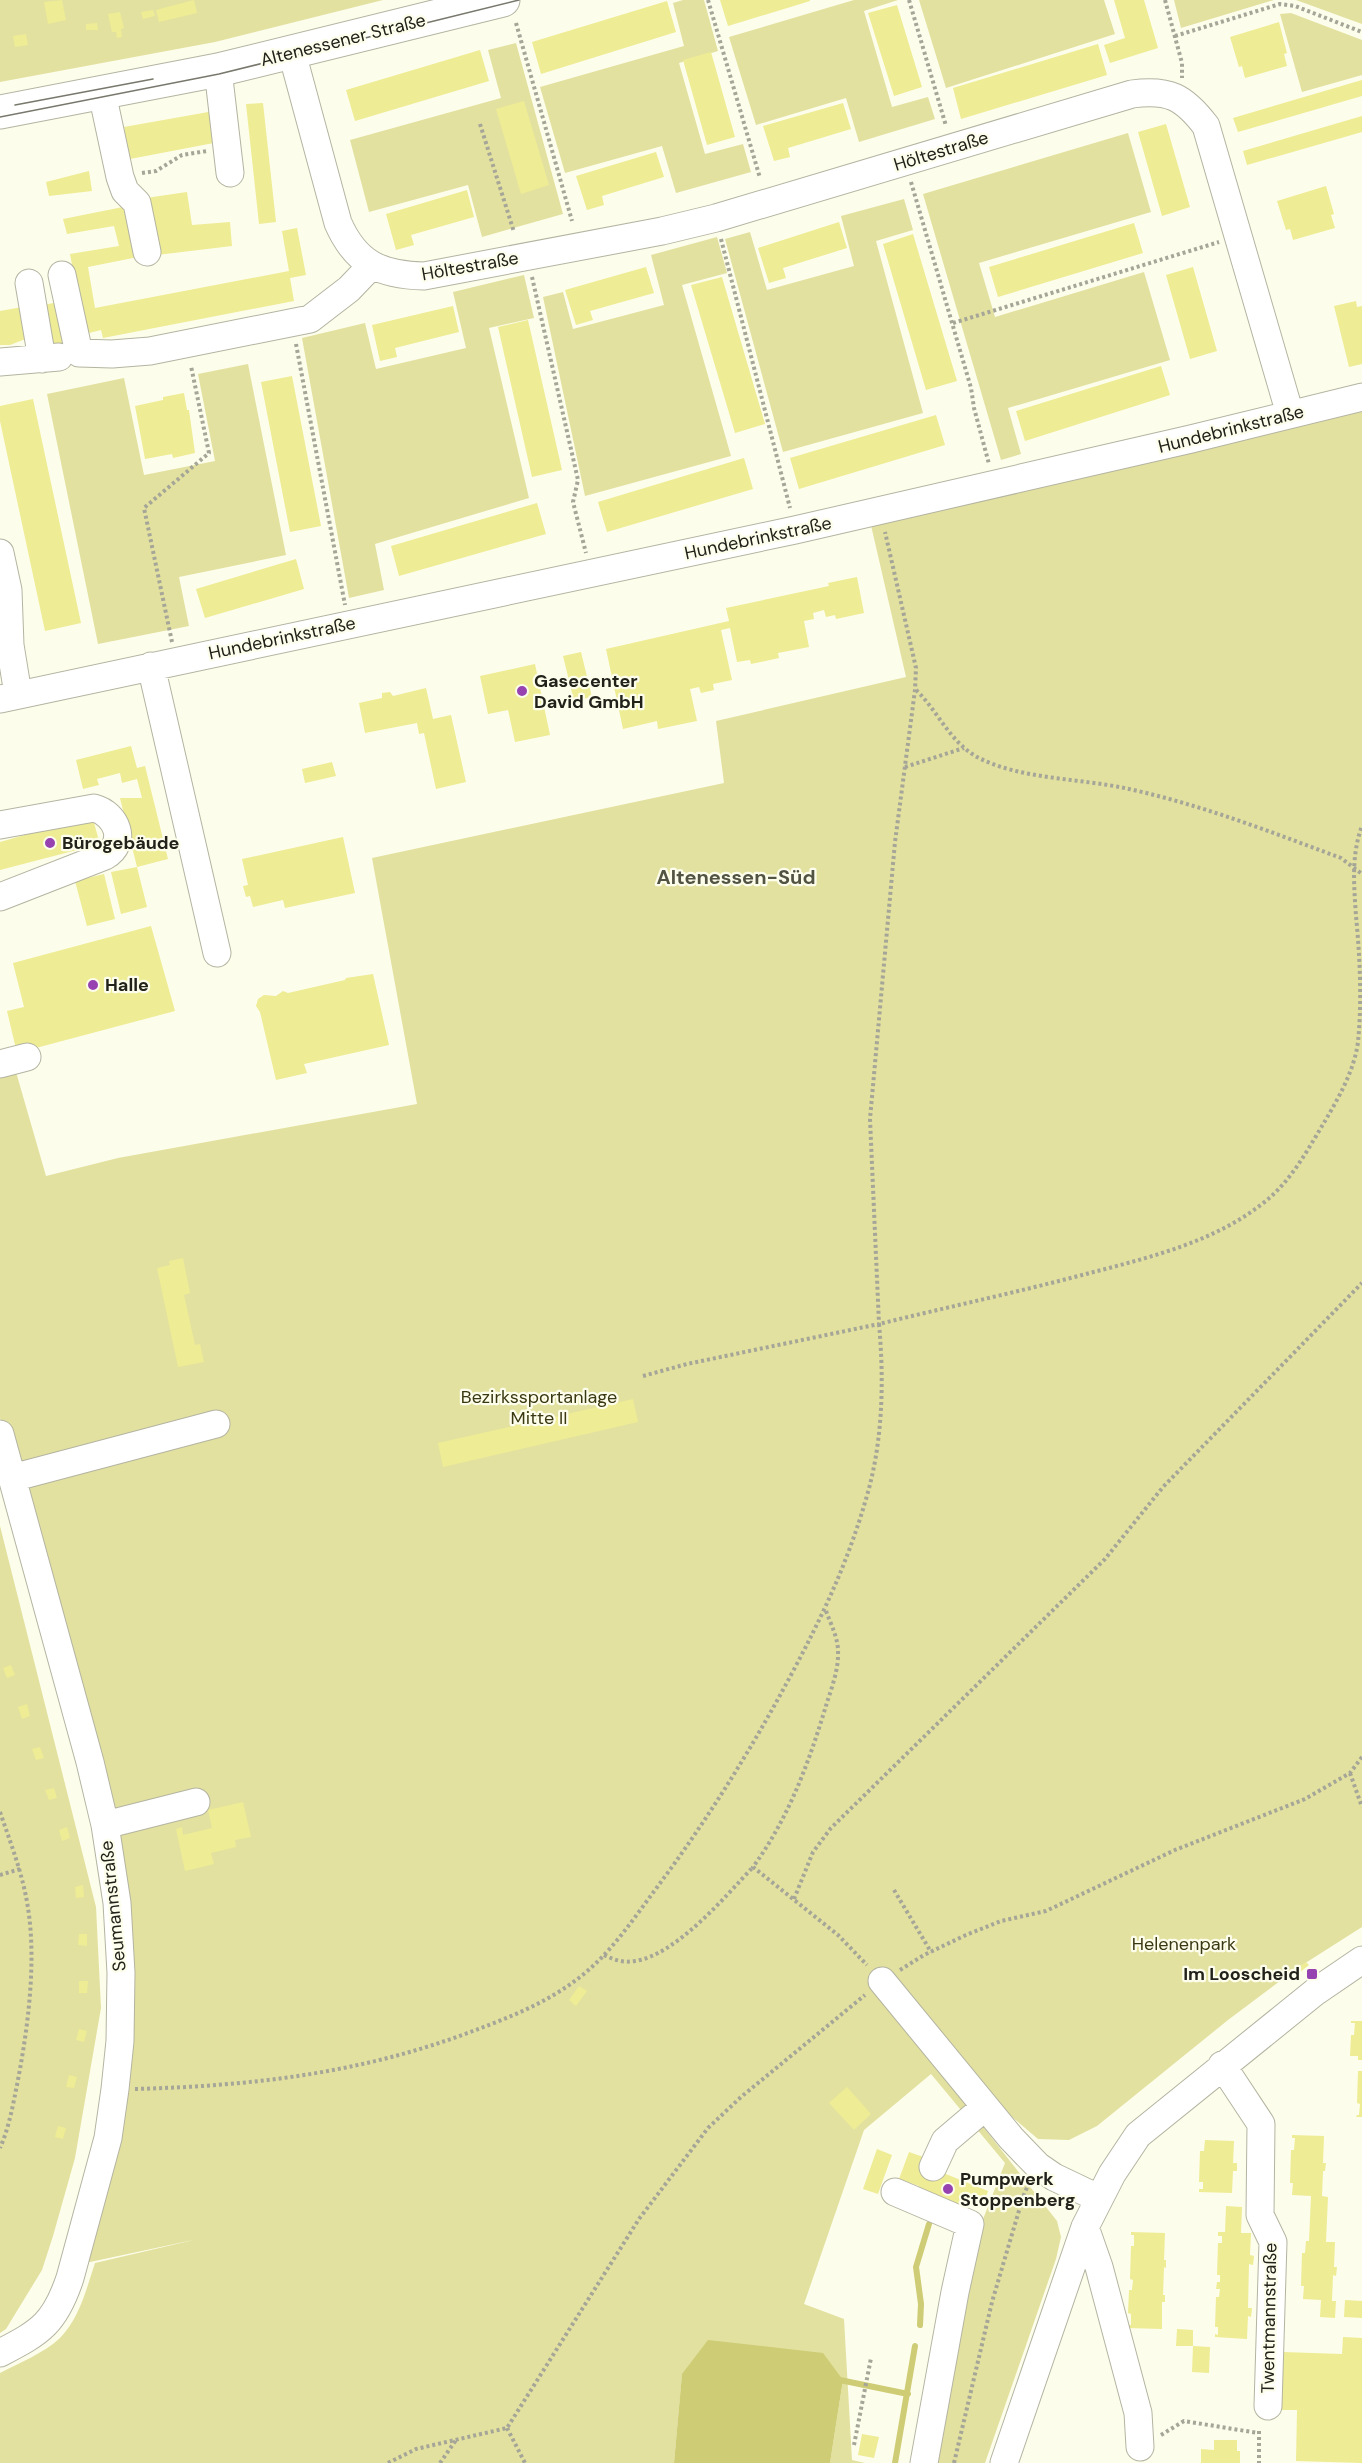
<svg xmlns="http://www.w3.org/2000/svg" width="1362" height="2463" viewBox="0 0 1362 2463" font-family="'DM Sans',sans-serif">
	<rect width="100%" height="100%" fill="#fdfdeb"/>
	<path fill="#e2e1a0" d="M0 0H383L215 42 0 82Z
		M683 0H704L718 51 679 63 705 154 743 144 751 172 676 193 662 146 565 173 540 87 684 46 673 3Z
		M854 0H898L864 11 892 107 928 97 935 119 859 142 846 98 756 125 729 37Z
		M919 0H1104L1115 34 946 88Z
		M1174 0H1274L1181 28Z
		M1296 0H1362V24Z
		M1291 13 1362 40V75L1302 92 1280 14Z
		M516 43 563 214 482 237 468 185 369 212 350 140 501 98 488 50Z
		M1128 133 1151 212 979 263 995 317 1144 272 1170 360 1008 408 1021 454 1001 460 923 194Z
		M904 199 913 230 876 241 923 413 783 452 725 239 750 232 767 290 854 266 841 216Z
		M717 237 727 273 682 285 731 456 585 496 543 297 563 292 573 329 664 305 651 255Z
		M524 275 534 318 489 328 529 498 375 544 384 590 349 598 302 338 365 323 376 369 466 348 453 292Z
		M248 364 286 555 179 577 189 626 98 644 47 394 124 378 144 475 215 461 198 374Z
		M1362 405V1927L1296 1969 1228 2020 1097 2126 1069 2140 1038 2139 972 2083 959 2096 1057 2221 1061 2237 1056 2259 985 2463H932L976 2237 1005 2163 931 2074 864 2130 804 2304 844 2319 852 2460 865 2463H830L843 2380 682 2375 674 2463H0V2373C19 2363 44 2353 60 2338 80 2317 86 2290 95 2263L198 2239 76 2265 124 1975 47 1580 0 1418V1076L16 1072 46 1176 118 1158 417 1104 372 858 724 783 716 721 906 677 870 521Z
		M0 1526 96 1907 101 2008 75 2158 53 2236 42 2270 6 2329 0 2333Z"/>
	<path fill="#cecc75" d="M708 2340 823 2353 843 2380 830 2463H674L682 2374Z"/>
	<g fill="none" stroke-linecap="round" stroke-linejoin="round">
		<path stroke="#cecc75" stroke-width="6" d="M920 2325 921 2304 916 2267 929 2224
			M835 2379 908 2394
			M895 2463 915 2346"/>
	</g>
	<path fill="#eeec94" d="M62 0 66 20 48 24 44 2Z
		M194 0 197 13 159 22 156 10Z
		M720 0H810V1L728 26Z
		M1114 0H1144L1158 48 1110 63 1104 45 1125 38Z
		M667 1 676 32 541 74 532 42Z
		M897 5 922 87 894 96 868 13Z
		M153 10 155 16 143 19 141 12Z
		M120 12 124 28 121 29 122 37 117 38 116 32H112L108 14Z
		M1279 22 1287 53 1284 54 1287 66 1245 78 1242 66 1239 67 1230 37Z
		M97 23 98 30H86V24Z
		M26 34 28 45 15 47 13 36Z
		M1098 44 1107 75 961 119 953 88Z
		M480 50 489 81 355 121 346 90Z
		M711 52 735 137 707 145 683 60Z
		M1362 80V96L1238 132 1233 118Z
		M524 101 549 185 521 194 496 109Z
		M263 103 276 222 259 224 246 104Z
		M843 103 851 129 788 148 790 157 774 161 763 126Z
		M214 111 219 142 130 159 124 127Z
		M1362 116V132L1247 165 1243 151Z
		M1166 124 1190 207 1162 216 1138 132Z
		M656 152 664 177 602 196 604 205 587 210 576 176Z
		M89 171 92 191 49 196 46 182Z
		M1326 186 1334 214 1331 215 1335 228 1293 240 1290 229 1286 230 1277 201Z
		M467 190 474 217 411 235 414 245 396 250 386 214Z
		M187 192 192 225 230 222 232 246 157 255 146 198Z
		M128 206 138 257 88 267 95 308 289 271 282 231 297 228 306 275 290 278 294 301 103 338 101 330 85 334 70 254 119 246 114 226 67 234 63 219Z
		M839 222 847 248 783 268 786 278 769 283 758 248Z
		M1134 223 1143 253 998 297 989 267Z
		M913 234 957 381 926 390 883 244Z
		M646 267 654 293 590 311 593 320 576 325 565 290Z
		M1193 267 1217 351 1190 359 1166 275Z
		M722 277 765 424 735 433 691 285Z
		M1356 301 1357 307 1362 306V364L1349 367 1334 306Z
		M59 302 67 342 51 345 43 305Z
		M453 306 459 332 395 348 397 357 380 361 372 325Z
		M22 307 28 338 10 345H0V311Z
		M528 320 562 470 532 477 498 327Z
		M1161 366 1170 395 1025 441 1016 411Z
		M292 376 321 526 290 532 261 382Z
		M184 393 187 410H189L195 453 173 458 172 454 145 459 135 406 163 400V397Z
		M33 399 81 623 45 631 0 421V406Z
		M936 415 945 445 799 489 790 458Z
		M744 458 753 489 607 532 598 502Z
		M537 503 546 534 399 576 391 546Z
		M296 559 304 589 205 618 196 589Z
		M857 577 864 613 836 619 835 615 826 617 824 610 813 613 814 619 804 621 809 647 778 653 779 658 751 664 750 660 737 662 730 628 721 630 732 680 713 684 714 690 701 693 699 687 690 689 697 721 658 729 657 721 623 729 606 649 729 621 726 608 829 586 828 583Z
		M581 652 592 697 574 701 563 656Z
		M535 664 550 735 515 742 508 710 488 714 480 676Z
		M426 688 433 719 451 715 466 782 436 789 424 733 419 734 417 723 365 733 359 703 382 698V693L390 692 393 696Z
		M131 746 137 768 145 766 168 859 137 867 147 907 121 914 111 872 137 867 120 798H142L137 779 122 783 120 773 97 779 99 785 83 789 76 760Z
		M332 762 336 776 305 783 302 769Z
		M92 816 100 844 0 870V842Z
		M343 837 355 893 285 908 283 900 253 907 250 896 246 897 243 886 248 885 242 859Z
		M104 874 115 919 87 926 75 881Z
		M151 926 175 1011 17 1053 7 1011 24 1007 13 963Z
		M373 974 389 1045 304 1064 307 1073 276 1080 260 1012 256 1006 258 999 264 995 276 996 283 991 288 993 345 980 346 978Z
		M183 1258 190 1293 184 1295 186 1304 195 1345 200 1344 204 1362 178 1367 157 1268 170 1265 169 1261Z
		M633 1399 638 1422 443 1467 438 1443Z
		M11 1665 15 1675 7 1678 3 1668Z
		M27 1704 30 1716 22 1719 18 1707Z
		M40 1747 44 1758 36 1760 32 1749Z
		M54 1788 57 1798 49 1800 45 1790Z
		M243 1802 251 1837 235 1840 236 1847 211 1853 214 1864 185 1871 176 1829 182 1827 183 1835 212 1828 208 1810Z
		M67 1827 70 1838 62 1841 59 1830Z
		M83 1885 84 1897 76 1898 75 1887Z
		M79 1934H87V1946L78 1945Z
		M1306 1962 1309 1965 1299 1973 1296 1969Z
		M79 1981H88L87 1993H79Z
		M579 1986 587 1991 576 2006 569 2000Z
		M1351 2021H1362V2060H1358V2056H1350L1351 2035H1354L1355 2023H1351Z
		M79 2029 87 2031 84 2042 76 2040Z
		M1358 2071H1362V2117H1356L1357 2115H1359L1360 2104 1357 2103Z
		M69 2075 77 2077 74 2088 66 2087Z
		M847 2087 871 2114 854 2130 829 2103Z
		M58 2126 66 2128 63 2139 55 2137Z
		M1292 2135 1324 2136 1323 2163H1326L1325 2171H1323L1322 2196 1328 2197 1326 2242H1335L1334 2267H1337L1336 2276 1333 2275 1332 2301H1336L1335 2318 1320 2317 1321 2300 1303 2299 1304 2286H1301L1302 2253H1305L1306 2241H1309L1311 2196 1292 2195 1293 2183H1290L1291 2150H1294L1295 2138H1292Z
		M1205 2140 1234 2141 1233 2163H1237V2171H1233L1232 2193 1199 2192V2189H1203V2182H1199L1200 2151H1204Z
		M877 2149 892 2155 878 2194 863 2189Z
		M909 2152 929 2159 926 2166 988 2191 985 2200 967 2194 960 2212 917 2189 919 2186 899 2179Z
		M1226 2206 1242 2207 1241 2233H1251L1250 2255 1254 2256 1253 2265 1249 2264 1248 2308H1252L1251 2317 1248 2316 1247 2339 1215 2337V2334L1218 2335V2327H1215L1216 2297H1219L1220 2289H1216L1217 2282H1220V2275H1217L1218 2243H1222V2236H1218V2232H1225Z
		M1131 2232 1165 2233 1164 2260H1166V2268L1164 2267 1163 2295H1165V2302H1162V2329L1128 2328V2325H1131V2314L1128 2313 1129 2290H1132L1133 2280 1130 2279 1131 2246H1134V2235H1131Z
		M1345 2300 1362 2301V2318L1344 2317Z
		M1177 2329 1193 2330V2346H1176Z
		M1343 2337 1362 2338V2463L1296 2461 1297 2410H1281L1283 2352 1342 2354Z
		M1193 2346 1210 2347 1209 2373 1192 2372Z
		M862 2434 879 2437 874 2458 858 2455Z
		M1214 2440H1237V2451H1240V2463H1201V2449L1214 2450Z"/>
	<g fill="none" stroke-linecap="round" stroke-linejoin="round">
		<g stroke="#b4b4a2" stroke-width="29">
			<path id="minor" d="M292 53 338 223C356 264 381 275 424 276L662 231 716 218 1132 94C1169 89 1184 97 1206 126L1290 414
				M218 70 230 173
				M102 93 120 177 125 191 137 203 147 252
				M62 275 79 353 112 354 150 351 310 319 349 289 371 266
				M29 283 42 359
				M0 362 59 357
				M0 553 8 590
				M0 592 8 590 10 645 18 694
				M151 666 217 953
				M0 699 795 530 1191 439 1362 397
				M0 825 94 808C117 814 128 843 105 856L0 897
				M0 1064 27 1057
				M0 1434 90 1762 105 1825 117 1903 121 1973 120 2041 115 2089 108 2138 70 2278C55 2323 41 2332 0 2353
				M12 1478 216 1424
				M105 1825 196 1802
				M882 1981 1011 2138 1038 2166 1054 2177 1098 2198
				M1222 2065 1261 2124 1260 2215 1273 2242 1268 2406
				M933 2167 945 2141 985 2107
				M895 2192 970 2224 955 2292 924 2463
				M1085 2227 1099 2267 1138 2413 1140 2447
				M1004 2463 1085 2227 1112 2174 1138 2135 1315 1992 1362 1960"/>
		</g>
		<g stroke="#b4b4a2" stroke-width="35">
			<path id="major" d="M0 112 218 70 503 0"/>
		</g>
		<path stroke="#a5a598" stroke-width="4" stroke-dasharray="3 3" stroke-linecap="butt" d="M708 0 760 178
			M909 0 946 126
			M1165 0 1182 63V78
			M516 23 572 221
			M1175 36 1280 4 1295 6 1362 32
			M480 124 514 232
			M142 173 156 171 182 155 207 151
			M911 182 971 388 974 408 989 464
			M721 239 790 508
			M532 277 578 480 573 502 586 553
			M953 323 1219 242
			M296 344 345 605
			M172 642 144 508 209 453 191 366
			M916 690C938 711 949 741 977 757 1021 780 1081 778 1129 789 1202 805 1271 832 1341 858L1362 874
			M905 767 964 748
			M643 1376 687 1364 879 1324 870 1119 895 842 915 690 916 668 885 532
			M826 1611C831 1625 839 1639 838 1655 838 1673 830 1692 825 1709 808 1765 788 1819 753 1867L838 1935 867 1965
			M1350 1773 1362 1807
			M0 1812C11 1844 23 1875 28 1908 37 1965 27 2035 16 2090 12 2110 8 2130 0 2148
			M0 1875 20 1869
			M894 1890 931 1952
			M794 1899 813 1852 831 1828 1105 1559 1163 1487 1362 1283
			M604 1955C614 1960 624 1963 635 1961 676 1955 725 1897 753 1867
			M900 1970 924 1955 966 1935 1001 1921 1046 1911 1175 1850 1305 1799 1350 1773 1362 1757
			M135 2089C253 2086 362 2073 473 2031 508 2018 546 2003 576 1980 608 1957 632 1921 655 1890 706 1822 751 1750 791 1675 824 1613 849 1560 868 1492 883 1438 884 1379 879 1324 948 1307 1018 1292 1086 1274 1147 1258 1212 1243 1262 1204 1290 1183 1307 1151 1325 1121 1339 1097 1354 1071 1358 1042 1362 1002 1360 957 1356 916 1354 886 1351 855 1362 826
			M507 2428 525 2463
			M1259 2431V2463
			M1161 2435 1184 2421 1258 2433
			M854 2445 871 2358
			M388 2463 416 2449 507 2428 639 2219 708 2128 741 2097 865 1995
			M440 2463 456 2440
			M954 2463 992 2302 1023 2197 1028 2185"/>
		<use href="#minor" stroke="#fff" stroke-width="27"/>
		<use href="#major" stroke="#fff" stroke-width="33"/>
		<path stroke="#78786d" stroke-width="1.5" d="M15 105 153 79
			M0 117 219 74 519 0"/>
	</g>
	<g fill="#9642b0" stroke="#fdfdeb" stroke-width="2">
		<circle cx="522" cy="691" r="6"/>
		<circle cx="50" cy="843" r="6"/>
		<circle cx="93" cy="985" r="6"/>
		<rect x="1306" y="1968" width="12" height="12" rx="3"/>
		<circle cx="948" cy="2189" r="6"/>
	</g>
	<g text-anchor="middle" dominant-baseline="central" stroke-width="4.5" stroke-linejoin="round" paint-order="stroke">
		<g font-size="18" fill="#22221b" stroke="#fdfdeb">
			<text transform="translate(343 40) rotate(-14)">Altenessener Straße</text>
			<text transform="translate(941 151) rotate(-17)">Höltestraße</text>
			<text transform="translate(470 266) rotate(-10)">Höltestraße</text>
			<text transform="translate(1231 429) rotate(-14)">Hundebrinkstraße</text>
			<text transform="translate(758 538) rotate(-12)">Hundebrinkstraße</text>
			<text transform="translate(282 638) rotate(-12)">Hundebrinkstraße</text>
			<text transform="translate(113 1906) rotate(-96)">Seumannstraße</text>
			<text transform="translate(1269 2318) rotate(-89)">Twentmannstraße</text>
		</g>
		<g font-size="18" font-weight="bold" fill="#22221b" stroke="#fdfdeb" text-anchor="start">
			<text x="534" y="681">Gasecenter<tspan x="534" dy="21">David GmbH</tspan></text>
			<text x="62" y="843">Bürogebäude</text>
			<text x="105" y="985">Halle</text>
			<text x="1300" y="1974" text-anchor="end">Im Looscheid</text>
			<text x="960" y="2179">Pumpwerk<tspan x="960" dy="21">Stoppenberg</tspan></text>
		</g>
		<g font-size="18" fill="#3a3812" stroke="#fdfdeb">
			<text x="539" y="1397">Bezirkssportanlage<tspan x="539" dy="21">Mitte II</tspan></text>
			<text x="1184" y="1944">Helenenpark</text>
		</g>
		<g font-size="20" font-weight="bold" fill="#535344" stroke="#fdfdeb">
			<text x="736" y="877">Altenessen-Süd</text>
		</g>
	</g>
</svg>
